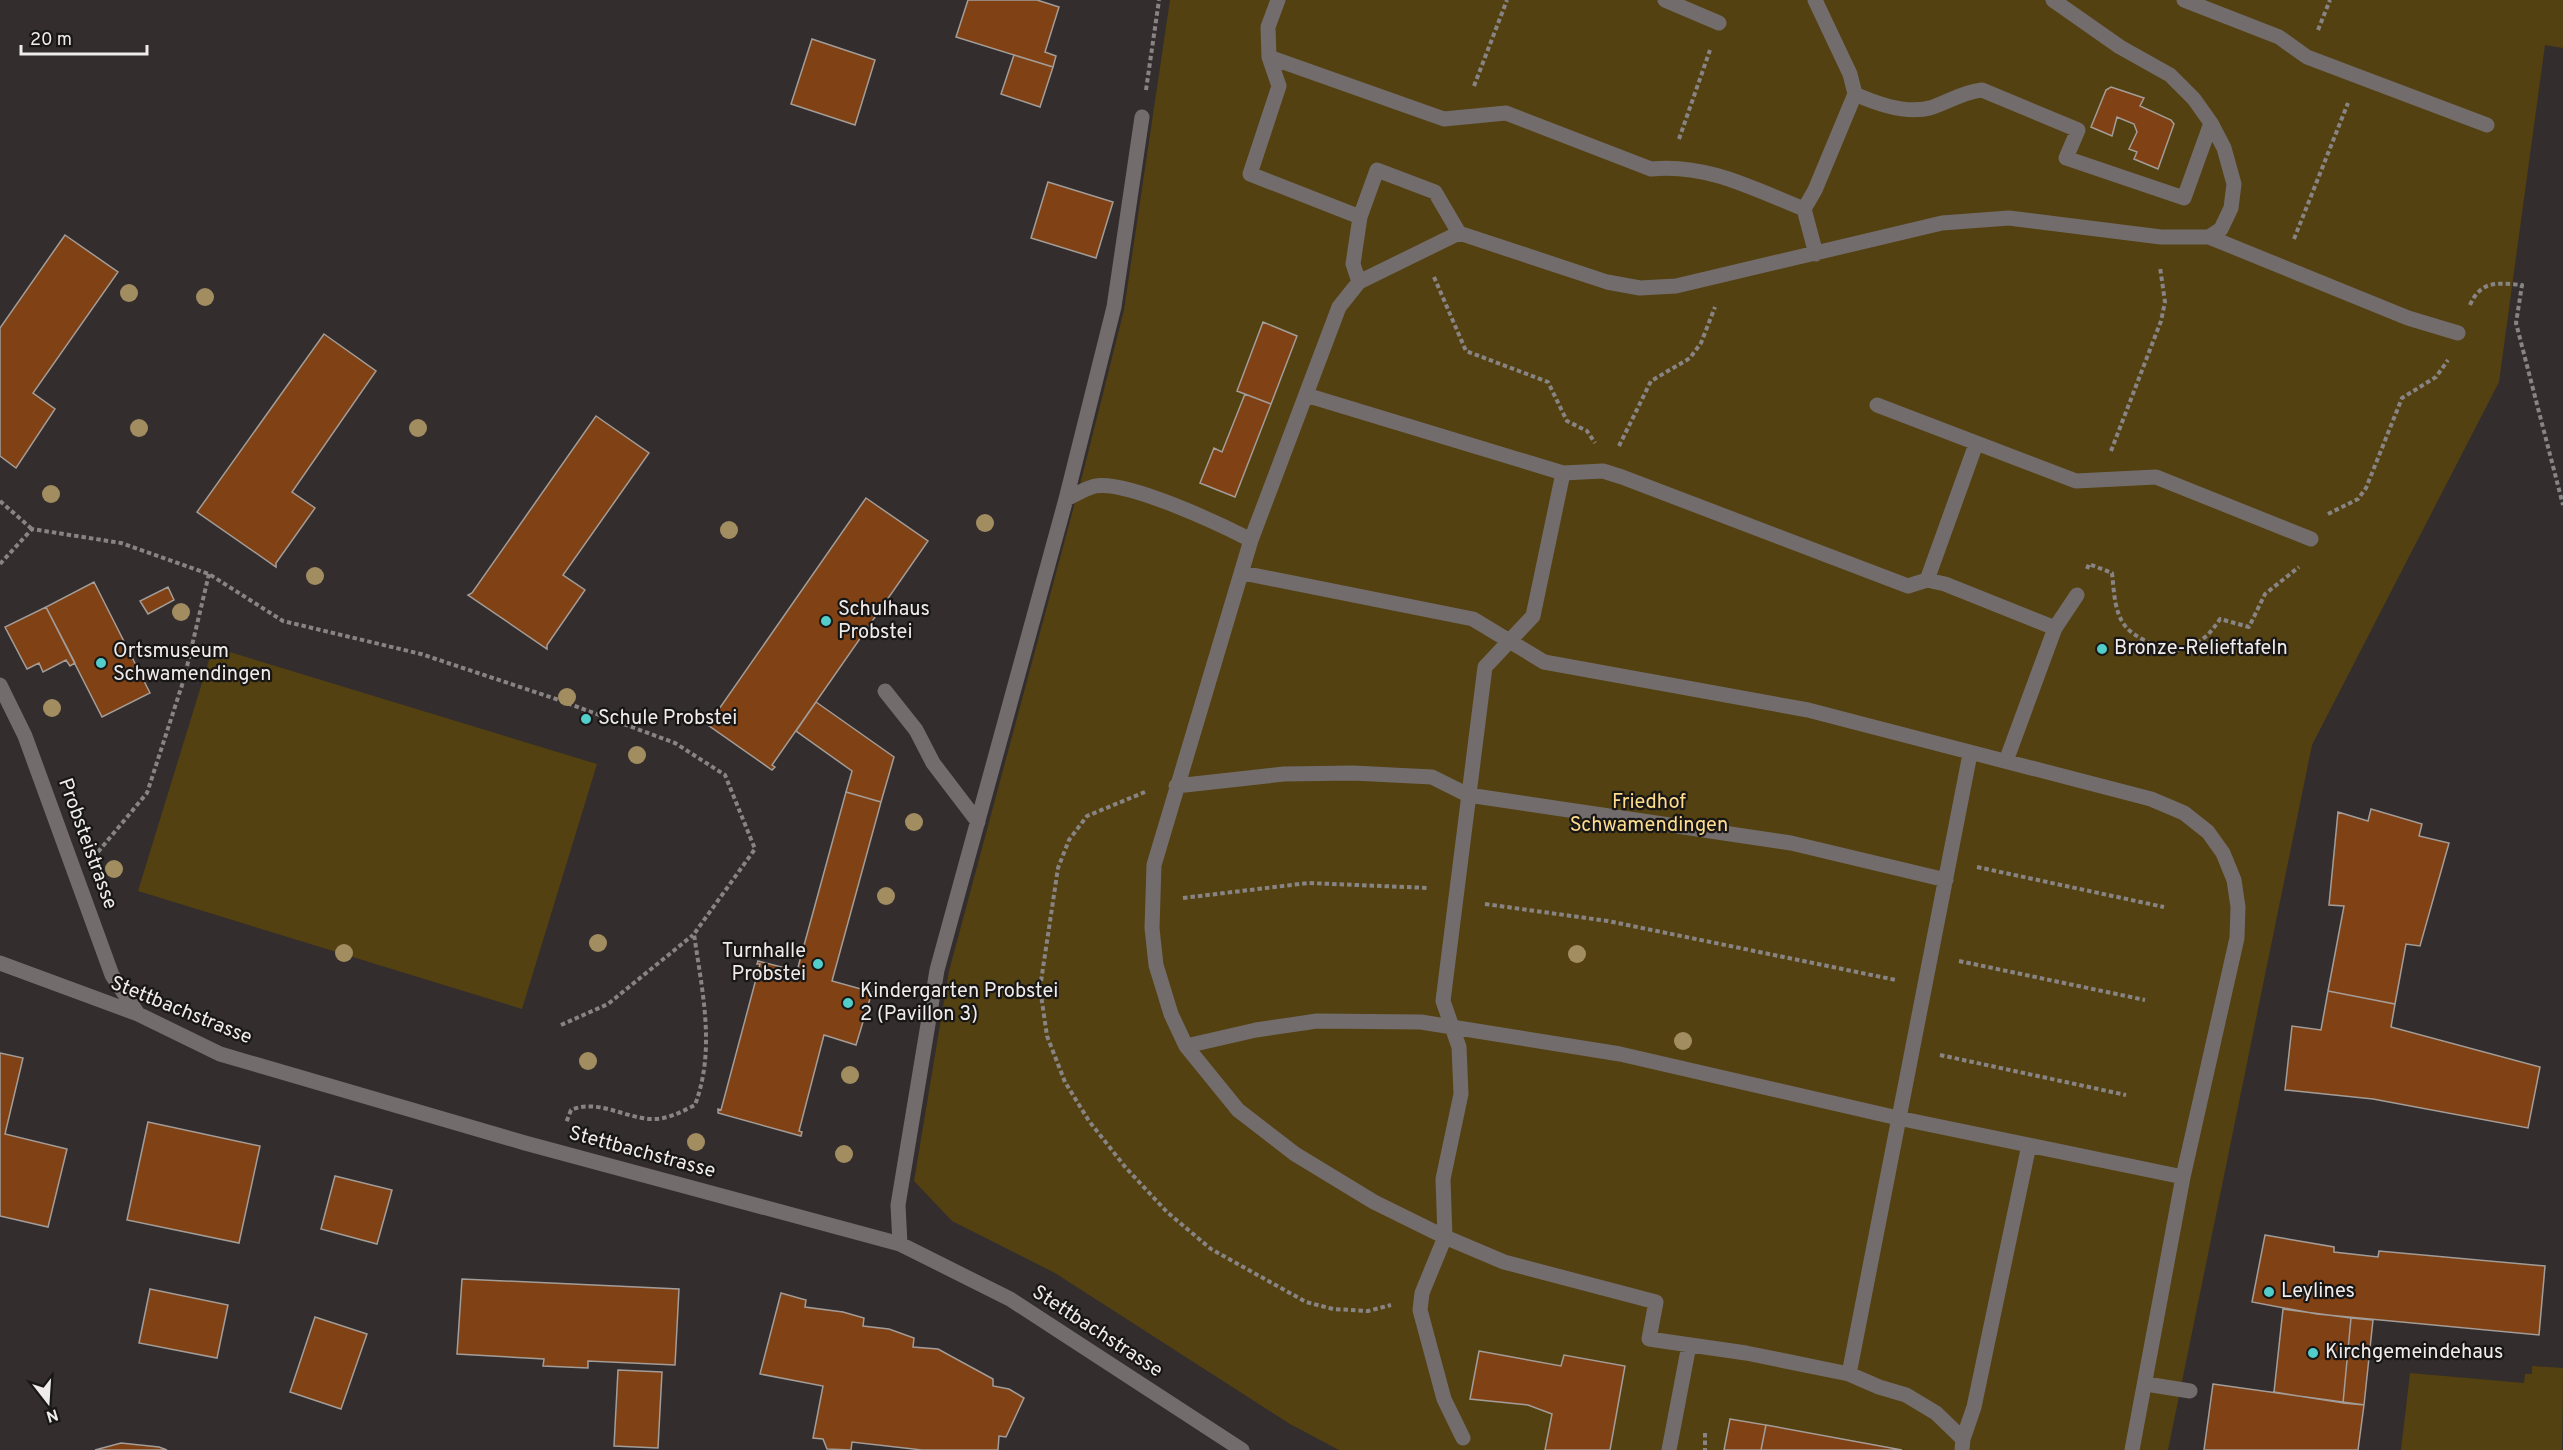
<svg xmlns="http://www.w3.org/2000/svg" width="2563" height="1450" viewBox="0 0 2563 1450" font-family="Overpass,sans-serif">
	<rect width="100%" height="100%" fill="#332d2d"/>
	<path fill="#534111" d="M1170 0H2563V48L2545 45 2499 382 2312 745 2168 1450H1339L1290 1424 1055 1273 952 1221 914 1181 949 971 1084 469 1124 310Z
		M213 647 597 764 522 1009 138 891Z
		M2532 1366 2563 1368 2562 1450H2401L2410 1373 2524 1383 2525 1374H2532Z"/>
	<path fill="#804215" stroke="#a39d99" stroke-width="1.5" d="M968 0H1037L1059 7 1045 52 1056 56 1053 67 956 37Z
		M812 39 875 60 855 125 791 104Z
		M1014 55 1053 67 1040 107 1001 94Z
		M2111 87 2144 98 2140 106 2171 120 2174 124 2158 169 2134 159 2137 152 2129 149 2137 132 2134 124 2117 117 2112 136 2091 127 2106 90Z
		M1048 182 1113 202 1096 258 1031 238Z
		M65 235 118 272 33 393 55 409 16 468 0 456V328Z
		M1263 322 1297 336 1271 404 1237 391Z
		M324 334 376 371 292 492 315 508 276 563V567L197 512Z
		M1245 394 1271 404 1235 497 1200 483 1214 448 1222 452Z
		M596 416 649 453 563 575 585 590 547 645V649L468 595 472 593Z
		M866 498 928 541 772 765 775 767 772 770 705 723 707 720 710 722Z
		M94 582 150 693 102 717 46 607Z
		M168 587 174 600 148 614 140 601Z
		M46 607 75 663 70 666 66 660 43 672 39 663 27 669 5 627Z
		M816 702 894 757 881 802 846 792 852 771 796 731Z
		M846 792 881 802 832 981 872 992 856 1045 824 1035 799 1131 802 1132 801 1136 718 1113V1109L721 1110 760 964H757L758 961 797 971Z
		M2371 809 2422 824 2419 836 2449 843 2420 946 2406 944 2395 1004 2328 991 2344 906 2329 905 2338 812 2368 821Z
		M2328 991 2395 1004 2391 1027 2540 1067 2528 1128 2373 1099 2285 1090 2292 1026 2321 1030Z
		M0 1053 23 1058 5 1134 67 1149 48 1227 0 1216Z
		M148 1122 260 1146 239 1243 127 1220Z
		M335 1176 392 1190 377 1244 321 1229Z
		M2265 1235 2334 1247V1252L2378 1257 2379 1251 2545 1266 2539 1335 2317 1314 2252 1302Z
		M462 1279 679 1289 675 1365 588 1361V1368L543 1366 544 1359 457 1354Z
		M150 1289 228 1305 217 1358 139 1343Z
		M781 1293 806 1300 805 1307 843 1312 864 1318 863 1326 889 1329 914 1338 913 1347 938 1349 993 1379V1386L1009 1389 1024 1398 1006 1437 999 1436 998 1450H922L852 1442 851 1450 827 1449 823 1439 813 1438 823 1386 760 1374Z
		M2283 1309 2351 1318 2343 1403 2274 1392Z
		M315 1317 367 1334 341 1409 290 1392Z
		M2351 1318 2373 1320 2364 1405 2343 1403Z
		M1479 1351 1561 1366 1564 1355 1625 1366 1610 1450H1545L1552 1414 1528 1405 1470 1399Z
		M618 1370 662 1372 658 1448 614 1446Z
		M2213 1384 2364 1405 2358 1450H2204Z
		M1730 1419 1766 1425 1761 1450H1724Z
		M1766 1425 1902 1450H1761Z
		M121 1443 159 1447 167 1450H95Z"/>
	<g fill="none" stroke-linecap="round" stroke-linejoin="round">
		<path stroke="#898484" stroke-width="4" stroke-dasharray="4.5 3" stroke-linecap="butt" d="M2318 30 2330 0
			M1474 86 1507 0
			M1146 90 1159 0
			M1679 139 1710 50
			M2294 239 2348 103
			M1434 277 1466 351 1548 382 1567 421 1587 431 1595 443
			M2470 305C2481 280 2497 283 2522 285L2516 323 2563 505
			M1619 446 1651 381 1690 358 1701 343 1715 307
			M2111 451 2161 321 2165 302 2160 267
			M0 501 32 529
			M2328 514 2358 499 2366 488 2402 398 2436 377 2448 360
			M0 564 32 529 121 543 209 574 283 621 421 654 556 699 675 743 725 775 755 849 694 934C702 991 716 1049 695 1105 681 1112 667 1120 650 1119 623 1117 597 1099 571 1110L566 1123
			M2087 569 2089 564 2112 573C2114 590 2114 613 2126 627 2133 635 2145 641 2154 645 2183 657 2204 644 2220 619L2249 627 2265 594 2299 567
			M1145 792 1087 816 1069 840 1058 868 1040 988 1047 1036 1065 1082 1089 1121 1126 1168 1167 1212 1211 1249 1306 1302 1333 1309 1368 1311 1391 1305
			M98 852 147 793 184 679 209 574
			M1977 867 2164 907
			M1183 898 1308 883 1429 888
			M1485 904 1608 921 1896 980
			M1959 961 2145 1000
			M561 1025 608 1004 693 935
			M1940 1055 2126 1095
			M1705 1433V1450"/>
		<path stroke="#736c6c" stroke-width="15" d="M1278 0 1268 27 1269 57 1279 86 1250 174 1360 217
			M1665 0 1719 23
			M1815 0 1850 74 1855 94 1815 190 1804 209 1816 254
			M2184 0 2279 37 2307 57 2487 125
			M1269 57 1444 119 1506 113 1651 169C1706 163 1754 189 1804 209
			M1855 94C1877 104 1909 115 1933 107 1950 101 1963 92 1982 90L2078 130 2066 158 2184 198 2211 123
			M1459 233 1607 282 1640 288 1676 286 1942 223 2009 218 2161 237H2209L2221 229 2231 208 2234 184 2224 148 2211 123 2194 99 2170 75 2120 47 2053 0
			M2209 237 2408 318 2458 333
			M1359 282 1353 264 1360 217 1377 170 1435 192 1459 233 1359 282 1339 307 1251 540 1154 865 1152 928 1156 965 1171 1014 1186 1046 1238 1110 1295 1154 1374 1202 1445 1237 1504 1262 1656 1302 1649 1339 1746 1353 1849 1374 1970 754
			M1306 395 1563 473 1603 471 1622 477 1908 586 1927 580 1945 584 2055 628
			M1877 405 2076 481 2156 477 2311 539
			M1066 499C1075 495 1086 488 1095 486 1127 480 1220 524 1251 540
			M1243 573 1473 619 1544 662 1808 710 2151 799 2184 813 2208 832 2223 853 2234 880 2238 907 2237 938 2183 1177 2132 1450
			M1927 580 1976 444
			M0 685 25 736 112 975 138 1014
			M885 691 916 730 933 763 978 822
			M2006 761 2055 628 2077 595
			M1176 786 1284 774 1353 773 1432 777 1468 795 1791 843 1946 880
			M0 963 138 1014 220 1054 525 1143 900 1244 1010 1299 1242 1450
			M1186 1046 1256 1030 1317 1021 1421 1022 1620 1054 1898 1118 2183 1177
			M900 1244 898 1205 937 970 1066 499 1114 307 1142 117
			M1849 1374 1879 1387 1906 1395 1936 1413 1963 1439 1962 1450
			M2146 1384 2190 1391
			M1463 1438 1444 1399 1420 1310 1422 1293 1445 1237 1443 1179 1461 1094 1459 1047 1443 1001 1485 667 1533 616 1563 473
			M1963 1439 1974 1407 2029 1145
			M1669 1450 1689 1345"/>
	</g>
	<g fill="#a28d61">
		<circle cx="129" cy="293" r="9"/>
		<circle cx="205" cy="297" r="9"/>
		<circle cx="139" cy="428" r="9"/>
		<circle cx="418" cy="428" r="9"/>
		<circle cx="51" cy="494" r="9"/>
		<circle cx="985" cy="523" r="9"/>
		<circle cx="729" cy="530" r="9"/>
		<circle cx="315" cy="576" r="9"/>
		<circle cx="181" cy="612" r="9"/>
		<circle cx="567" cy="697" r="9"/>
		<circle cx="52" cy="708" r="9"/>
		<circle cx="637" cy="755" r="9"/>
		<circle cx="914" cy="822" r="9"/>
		<circle cx="114" cy="869" r="9"/>
		<circle cx="886" cy="896" r="9"/>
		<circle cx="598" cy="943" r="9"/>
		<circle cx="344" cy="953" r="9"/>
		<circle cx="1577" cy="954" r="9"/>
		<circle cx="1683" cy="1041" r="9"/>
		<circle cx="588" cy="1061" r="9"/>
		<circle cx="850" cy="1075" r="9"/>
		<circle cx="696" cy="1142" r="9"/>
		<circle cx="844" cy="1154" r="9"/>
	</g>
	<g fill="#53cdc9" stroke="#191616" stroke-width="2">
		<circle cx="826" cy="621" r="6"/>
		<circle cx="2102" cy="649" r="6"/>
		<circle cx="101" cy="663" r="6"/>
		<circle cx="586" cy="719" r="6"/>
		<circle cx="818" cy="964" r="6"/>
		<circle cx="848" cy="1003" r="6"/>
		<circle cx="2269" cy="1292" r="6"/>
		<circle cx="2313" cy="1353" r="6"/>
	</g>
	<g text-anchor="middle" dominant-baseline="central" stroke-width="4.5" stroke-linejoin="round" paint-order="stroke">
		<g font-size="20" fill="#f0ecec" stroke="#191616" text-anchor="start">
			<text x="838" y="610">Schulhaus<tspan x="838" dy="23">Probstei</tspan></text>
			<text x="2114" y="649">Bronze-Relieftafeln</text>
			<text x="113" y="652">Ortsmuseum<tspan x="113" dy="23">Schwamendingen</tspan></text>
			<text x="598" y="719">Schule Probstei</text>
			<text x="806" y="952" text-anchor="end">Turnhalle<tspan x="806" dy="23">Probstei</tspan></text>
			<text x="860" y="992">Kindergarten Probstei<tspan x="860" dy="23">2 (Pavillon 3)</tspan></text>
			<text x="2281" y="1292">Leylines</text>
			<text x="2325" y="1353">Kirchgemeindehaus</text>
		</g>
		<g font-size="20" fill="#fddc8c" stroke="#191616">
			<text x="1649" y="803">Friedhof<tspan x="1649" dy="23">Schwamendingen</tspan></text>
		</g>
		<g font-size="20" fill="#f0ecec" stroke="#191616">
			<text transform="translate(87 844) rotate(70)">Probsteistrasse</text>
			<text transform="translate(181 1011) rotate(22)">Stettbachstrasse</text>
			<text transform="translate(642 1153) rotate(15)">Stettbachstrasse</text>
			<text transform="translate(1097 1332) rotate(33)">Stettbachstrasse</text>
		</g>
	</g>
	<g transform="translate(48 1402) rotate(163)" stroke="#191616" stroke-width="4.5" paint-order="stroke">
	<path d="M0-4.5L10 22L0 15L-10 22Z" fill="#f0ecec"/>
	<text y="-9" font-size="16" font-weight="bold" text-anchor="middle" fill="#f0ecec">N</text>
	</g>
	<path d="M21 45v9h126v-9" fill="none" stroke="#f0ecec" stroke-width="3"/>
	<text x="30" y="45" font-size="18" fill="#f0ecec" stroke="#191616" stroke-width="4.5" paint-order="stroke">20 m</text>
</svg>
